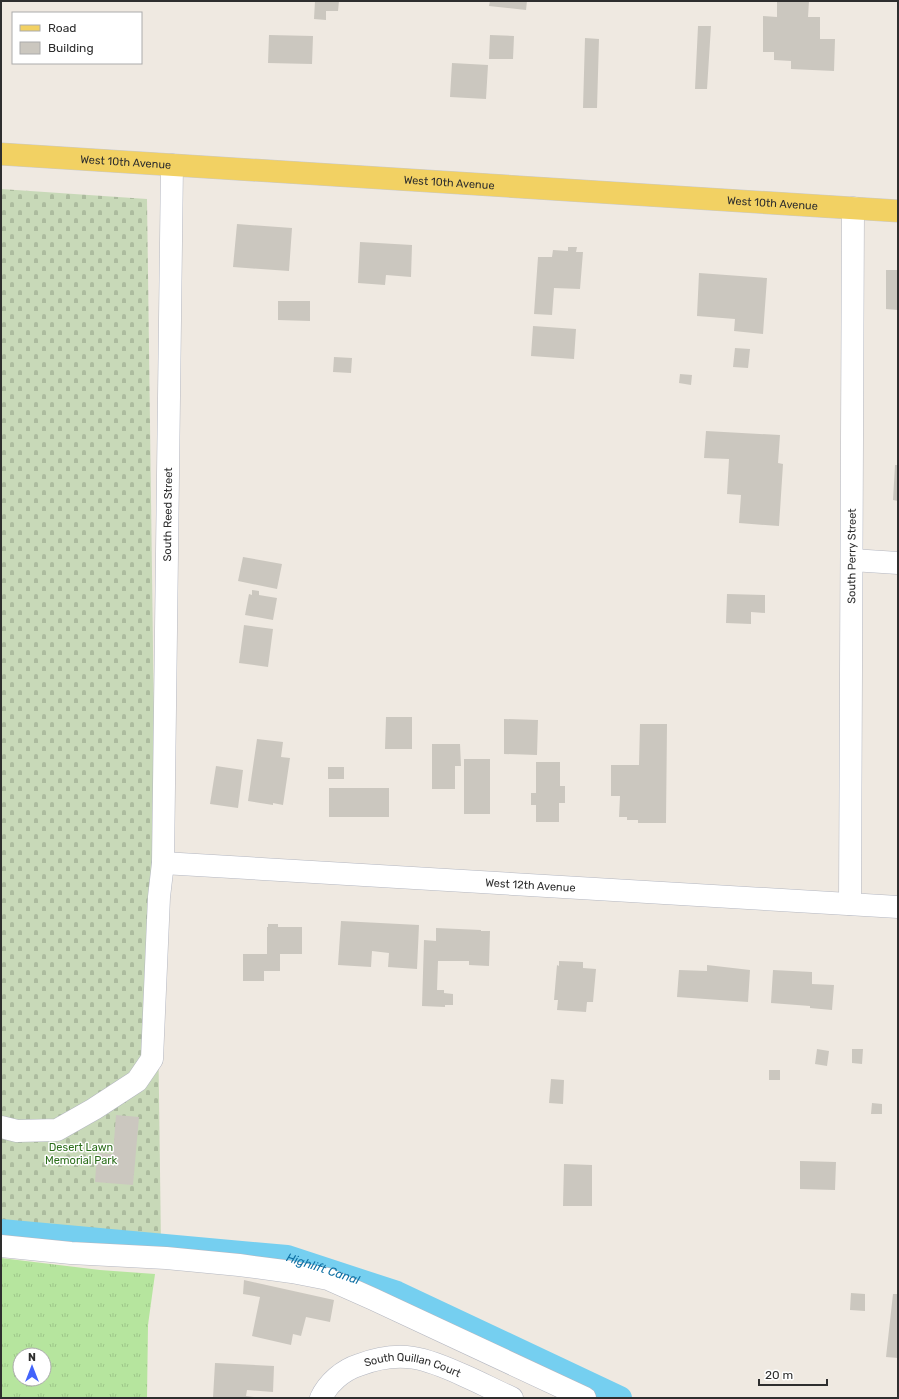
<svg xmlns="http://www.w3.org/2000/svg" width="899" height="1399" viewBox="0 0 899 1399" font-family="Rubik,sans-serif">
	<defs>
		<pattern id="grass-tufts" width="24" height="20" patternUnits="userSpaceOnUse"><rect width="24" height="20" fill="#b6e59e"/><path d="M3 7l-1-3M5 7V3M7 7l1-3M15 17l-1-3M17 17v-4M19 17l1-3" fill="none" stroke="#9dc588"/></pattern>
		<pattern id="cemetery-stones" width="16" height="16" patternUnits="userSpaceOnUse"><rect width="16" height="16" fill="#c8d9b8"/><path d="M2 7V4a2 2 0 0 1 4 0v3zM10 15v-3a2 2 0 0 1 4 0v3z" fill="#acbb9e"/></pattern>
	</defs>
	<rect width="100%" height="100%" fill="#efe9e1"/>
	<path fill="url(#grass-tufts)" fill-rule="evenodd" d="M1 1258 100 1270 155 1274 148 1325 147 1398H1ZM20 1355H44V1379H20Z"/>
	<path fill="url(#cemetery-stones)" d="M1 189 147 199 161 1245 1 1224Z"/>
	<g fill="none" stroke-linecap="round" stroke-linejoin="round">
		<path stroke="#75cff0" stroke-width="24" id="s1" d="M1 1231 287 1257 397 1293 620 1398"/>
	</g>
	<path fill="#cbc7bf" d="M315 1H339L338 11H326V20L314 19Z
		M490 1H527L526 10 489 6Z
		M777 1H809L808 17H820V39H835L834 71 791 69V61L774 60V52H763V16L777 17Z
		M698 26H711L707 89H695Z
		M269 35 313 36 312 64 268 63Z
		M490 35 514 36 513 59H489Z
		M585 38 599 39 597 108H583Z
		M452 63 488 65 486 99 450 97Z
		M237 224 292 228 289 271 233 267Z
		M360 242 412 245 411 277 386 275 385 285 358 283Z
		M568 247H577L576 252H583L580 289 554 288 552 315 534 314 538 257H552L553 250 568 251Z
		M886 270H898V310L886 309Z
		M699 273 767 278 763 334 734 331 735 319 697 316Z
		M278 301H310V321L278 320Z
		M533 326 576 329 574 359 531 356Z
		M735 348 750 349 748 368 733 367Z
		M334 357 352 358 351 373 333 372Z
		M680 374 692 375 691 385 679 383Z
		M706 431 780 435 778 463 783 464 779 526 739 523 741 495 727 494 729 459 704 458Z
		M895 465H898V501L893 500Z
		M243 557 282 564 277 589 238 581Z
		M252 590 259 591V595L277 598 273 620 245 615 249 594 252 595Z
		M727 594 765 595V613L751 612V624L726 623Z
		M244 625 273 629 268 667 239 663Z
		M386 717H412V749H385Z
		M504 719 538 720 537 755 504 754Z
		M640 724H667L666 823H638V820H627V817H619L620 796H611V765H639Z
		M257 739 283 742 281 757 290 758 283 805 273 803V805L248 801Z
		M432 744H460L461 766H455V789H432Z
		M464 759H490V814H464Z
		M536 762H560V786H565V803H559V822H536V805H531V793H536Z
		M216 766 243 770 238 808 210 804Z
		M328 767H344V779H328Z
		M329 788H389V817H329Z
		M341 921 419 925 417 969 388 967 389 953 372 951 371 967 338 965Z
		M268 924H278V927H302V954H280V971H264V981H243V954H267V927H268Z
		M436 928 481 930V931H490L489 966 469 965V961H438L437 990H444V993L453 994V1005H445V1007L422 1006 424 940 436 941Z
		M559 961 583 962V968L596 969 593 1002H587L586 1012 557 1010 558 1000H554L557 965 559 966Z
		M707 965 750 970 748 1002 677 997 679 970 707 971Z
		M773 970 812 972V984L834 985 832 1010 810 1008V1006L771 1003Z
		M817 1049 829 1051 827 1066 815 1064Z
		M852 1049H863L862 1064 852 1063Z
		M769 1070H780V1080H769Z
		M551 1079 564 1080 563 1104 549 1103Z
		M872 1103 882 1104V1114H871Z
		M116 1115 139 1117 133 1185 95 1182 97 1153 113 1154Z
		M800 1161 836 1162 835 1190 800 1189Z
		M564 1164 592 1165V1206H563Z
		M244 1280 334 1300 330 1322 306 1317 301 1336 293 1334 291 1345 252 1336 260 1297 243 1294Z
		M851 1293 865 1294V1311L850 1310Z
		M893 1294H898V1358L886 1357Z
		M215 1363 274 1366 273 1392 247 1390 246 1396 254 1397V1398H213Z"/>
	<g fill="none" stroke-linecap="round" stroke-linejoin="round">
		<g stroke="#b4b7c1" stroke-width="23">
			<g id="minor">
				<path d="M852 560 898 563"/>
				<path id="s2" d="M163 863 898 907"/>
				<path id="s3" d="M850 904 853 208"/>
				<path id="s4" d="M1 1127 17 1131 57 1130 94 1109 137 1081 152 1059 159 897 163 863 172 165"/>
				<path d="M1 1246 71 1253 166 1258 239 1265 292 1272 328 1279 373 1299 585 1398"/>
				<path id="s5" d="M321 1398C328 1383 343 1370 359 1365 401 1349 426 1358 465 1376 481 1383 496 1391 512 1398"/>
			</g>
		</g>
		<g stroke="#c9c9c9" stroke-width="23">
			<g id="major">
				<path id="s6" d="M1 154 898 211"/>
			</g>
		</g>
		<use href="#minor" stroke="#fff" stroke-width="22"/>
		<use href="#major" stroke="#f2d163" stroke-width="22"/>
	</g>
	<g text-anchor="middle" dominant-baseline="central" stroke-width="3" stroke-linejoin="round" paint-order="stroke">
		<g font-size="11" fill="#2e2e2e" stroke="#fff">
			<text stroke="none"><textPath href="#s6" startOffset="125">West 10th Avenue</textPath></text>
			<text stroke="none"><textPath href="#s6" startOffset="449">West 10th Avenue</textPath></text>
			<text stroke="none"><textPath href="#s6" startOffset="773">West 10th Avenue</textPath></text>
			<text stroke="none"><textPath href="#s4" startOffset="722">South Reed Street</textPath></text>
			<text stroke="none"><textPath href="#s3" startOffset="348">South Perry Street</textPath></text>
			<text stroke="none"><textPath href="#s2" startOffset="368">West 12th Avenue</textPath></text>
			<text stroke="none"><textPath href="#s5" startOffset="107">South Quillan Court</textPath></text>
		</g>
		<g font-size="11" fill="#2c6e1b" stroke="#fff">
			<text x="81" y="1147">Desert Lawn<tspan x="81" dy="13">Memorial Park</tspan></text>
		</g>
		<g font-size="12" font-style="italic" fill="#0d6fa3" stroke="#fff">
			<text stroke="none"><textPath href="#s1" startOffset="325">Highlift Canal</textPath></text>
		</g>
	</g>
	<rect width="899" height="1399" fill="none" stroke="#2e2e2e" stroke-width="4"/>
	<rect x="12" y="12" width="130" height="52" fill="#ffffff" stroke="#ababab"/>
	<rect x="20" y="25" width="20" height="6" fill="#f2d163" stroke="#ababab"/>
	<text x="48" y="32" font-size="12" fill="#2e2e2e">Road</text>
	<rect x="20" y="42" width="20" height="12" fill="#cbc7bf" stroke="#ababab"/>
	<text x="48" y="52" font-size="12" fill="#2e2e2e">Building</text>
	<g transform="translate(32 1367)"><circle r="19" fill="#ffffff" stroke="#ababab"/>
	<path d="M0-3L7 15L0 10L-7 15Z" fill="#4264fb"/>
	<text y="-6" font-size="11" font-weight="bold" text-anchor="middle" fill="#2e2e2e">N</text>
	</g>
	<path d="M759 1379v6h68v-6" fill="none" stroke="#2e2e2e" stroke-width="2"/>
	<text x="765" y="1379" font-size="12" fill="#2e2e2e" stroke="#ffffff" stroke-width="3" paint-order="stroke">20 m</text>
</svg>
